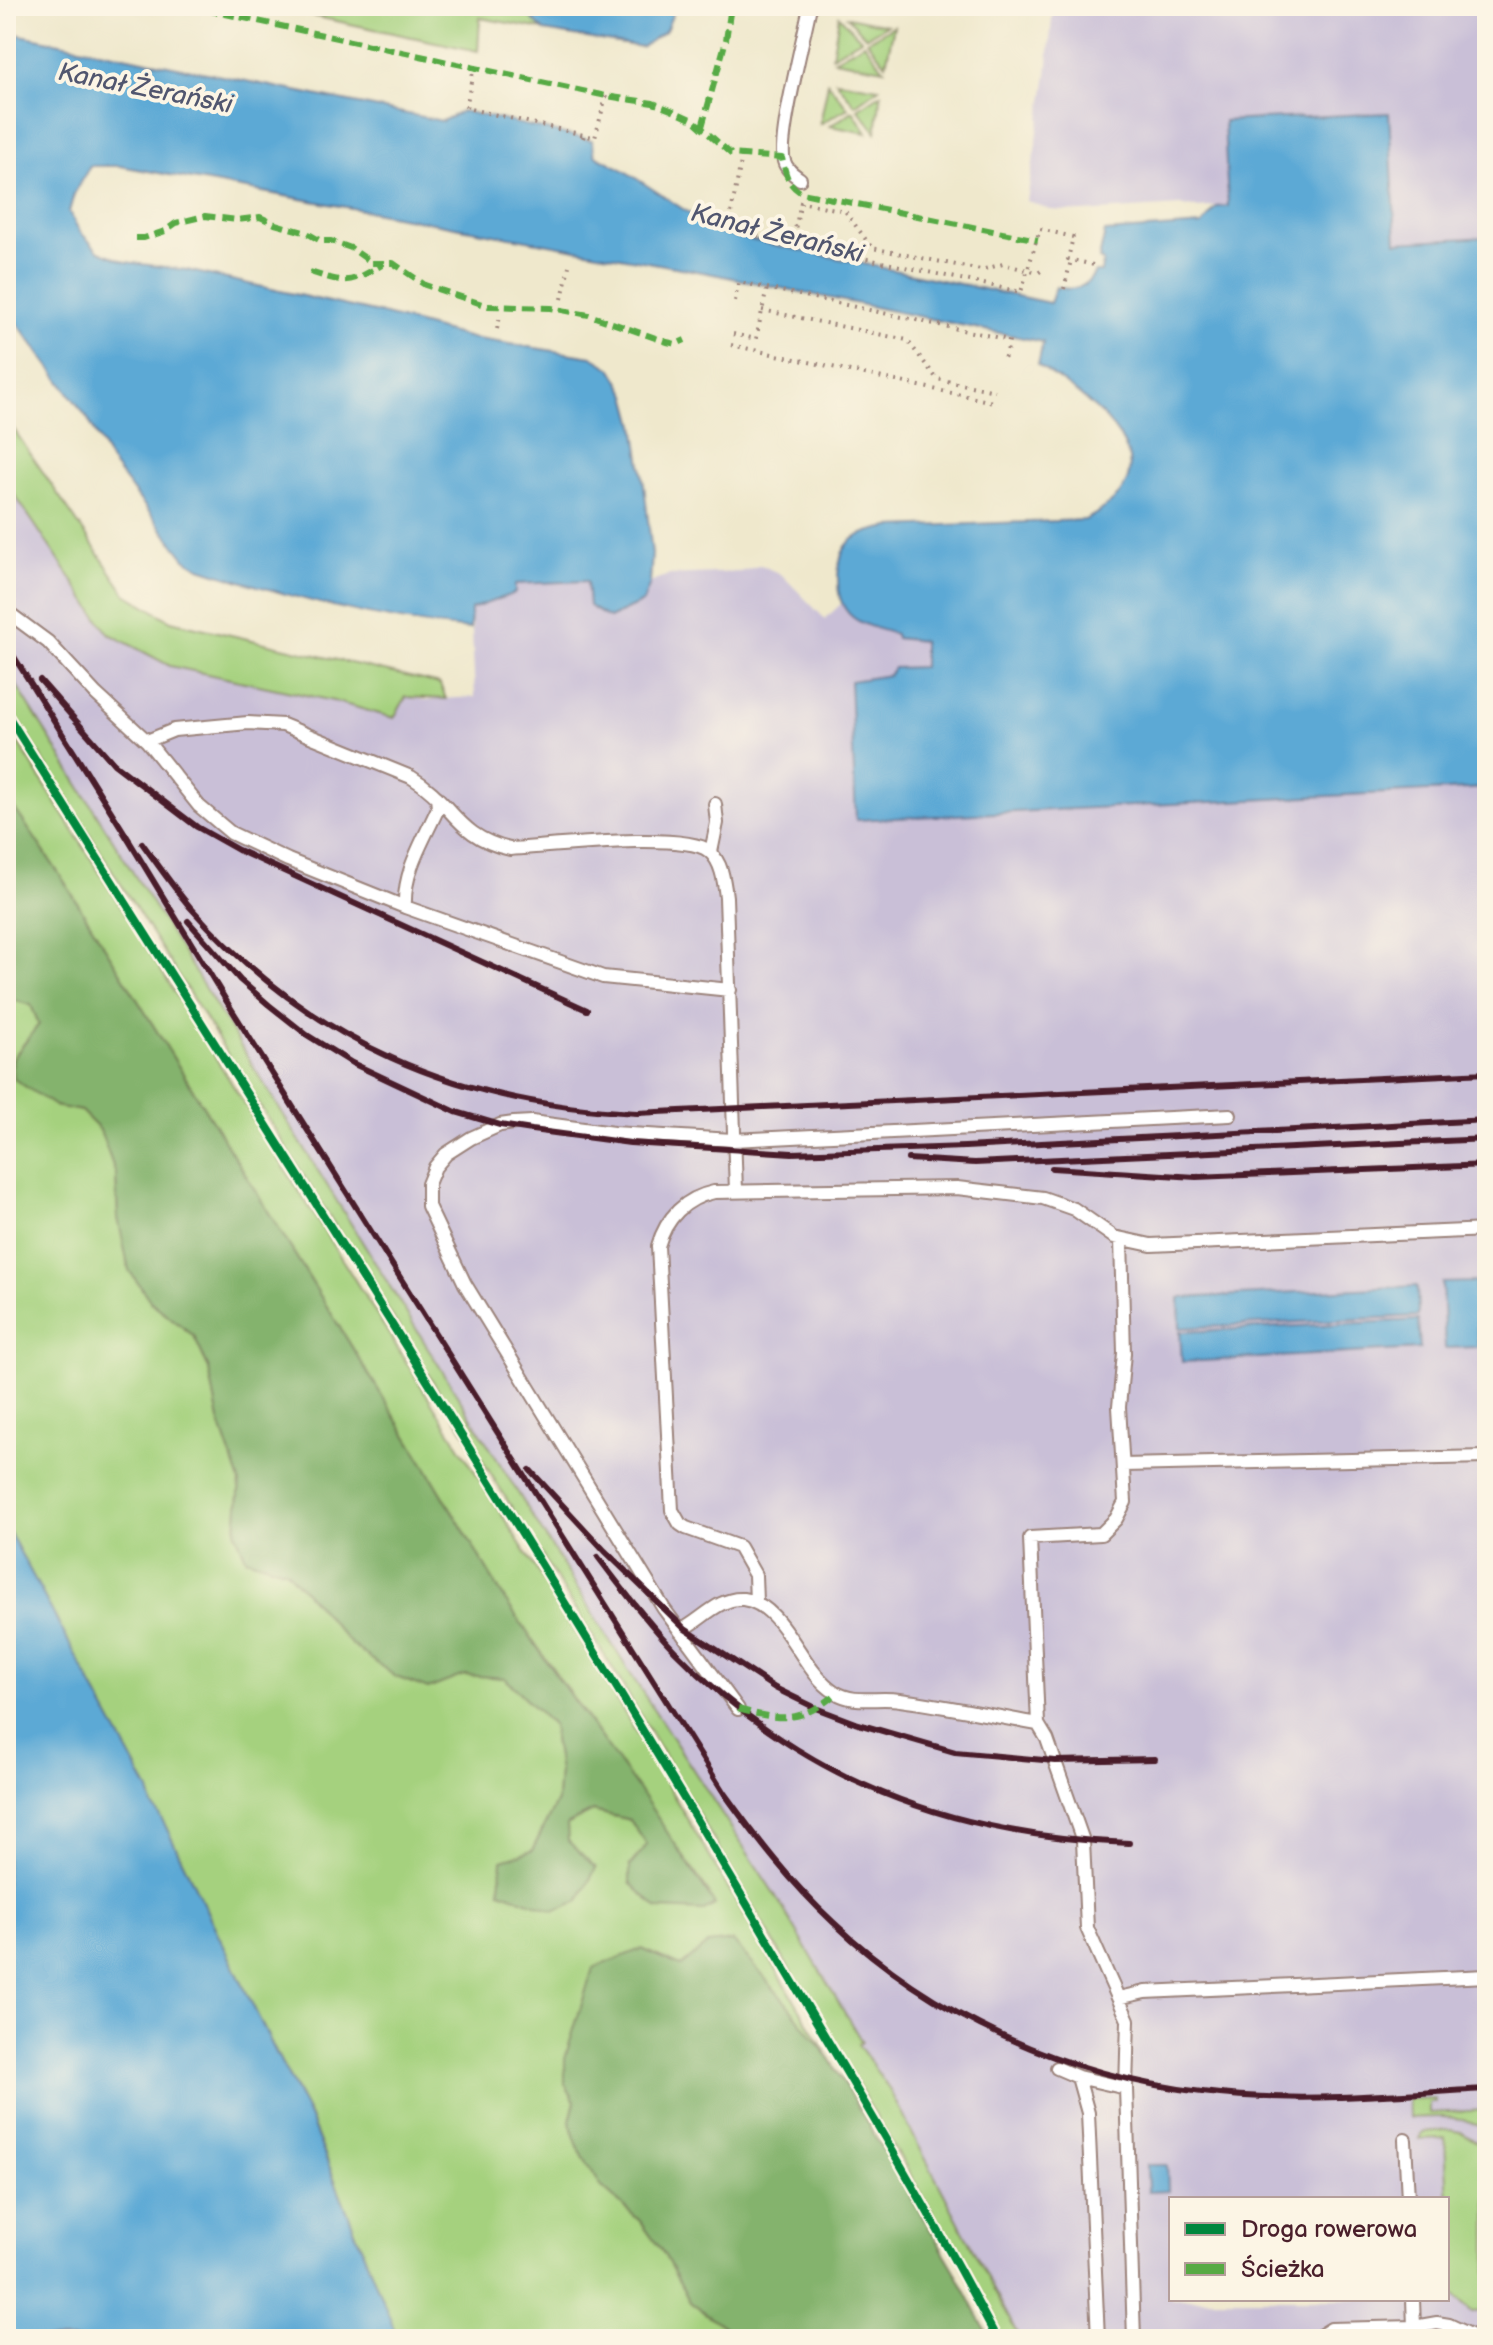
<svg xmlns="http://www.w3.org/2000/svg" width="1493" height="2345" viewBox="0 0 1493 2345" font-family="'Balsamiq Sans',sans-serif">
	<rect width="100%" height="100%" fill="#fcf5e5"/>
	<filter id="ink" filterUnits="userSpaceOnUse"><feTurbulence type="fractalNoise" baseFrequency=".0125" numOctaves="2"/><feDisplacementMap in="SourceGraphic" scale="16" xChannelSelector="R" yChannelSelector="G"/><feConvolveMatrix kernelMatrix="1 2 1 2 8 2 1 2 1" color-interpolation-filters="sRGB"/></filter>
	<filter id="wash" filterUnits="userSpaceOnUse"><feTurbulence type="fractalNoise" baseFrequency=".006" numOctaves="4" result="noise"/><feDisplacementMap in="SourceGraphic" scale="32" xChannelSelector="R" yChannelSelector="G"/><feGaussianBlur stdDeviation="1.8" result="paint"/><feColorMatrix in="noise" values="0 0 0 0 0 0 0 0 0 0 0 0 0 0 0 0 0 1.4 0 .05"/><feComposite in="paint" operator="in"/></filter>
	<g filter="url(#wash)">
		<rect width="100%" height="100%" fill="#efe8cc"/>
		<path fill="#c9bfd7" fill-rule="evenodd" d="M1053 6H1487V237L1396 242 1388 113 1228 206 1197 208 1181 206 1082 212 1051 210 1027 201 1047 75Z
			M6 482 108 633 393 717 406 697 424 700 475 697 471 609 515 593V584L588 581 589 606 643 602 650 583 669 575 740 572 761 565 782 575 825 619 842 603 846 612 867 625 896 634V638L923 641V667L894 668 889 675 850 682 857 819 1487 788V2339H1020L890 2091 858 2044 861 2041 777 1898 628 1670 6 668ZM1171 2199H1447V2299H1171Z"/>
		<path fill="#a5d17e" stroke="#787854" stroke-width="2" d="M265 6H554L642 47 480 18 478 51Z
			M839 16 861 39 832 56Z
			M847 17H848L887 25 866 37Z
			M894 26 886 64 867 41Z
			M864 43 884 69 834 60Z
			M836 81 879 88 855 105Z
			M828 83 848 108 820 124Z
			M881 94 876 132 858 109Z
			M853 111 867 133 830 126Z
			M6 418 126 594 171 621 440 684 446 699 406 697 394 718 333 701 170 666 108 633 6 482Z
			M6 668 628 1670 777 1898 862 2042 858 2044 890 2091 1020 2339H1001L961 2261 613 1669 6 701Z
			M6 723 598 1668 829 2058 787 2004 708 1944 681 1966 641 1949 565 2084 575 2101 570 2122 601 2186 640 2221 664 2254 690 2302 724 2327 727 2339H398L309 2115 273 2047 164 1823 153 1806 149 1791 6 1526V998L31 1005 39 1024 12 1059 55 1106 81 1111 100 1130 116 1174 118 1218 151 1302 194 1336 209 1369 219 1420 240 1481 236 1533 246 1558 287 1571 351 1644 428 1689 464 1674 505 1678 552 1725 559 1771 557 1801 532 1851 567 1841V1824L592 1811 630 1820 647 1845 630 1865 709 1893 505 1600 426 1467 64 881 6 796Z
			M1434 2098 1435 2102H1429V2113L1487 2110V2131C1463 2113 1438 2117 1409 2118L1408 2099Z
			M1449 2130 1461 2132 1487 2149V2311L1472 2312 1452 2293 1445 2138 1419 2139 1422 2132Z"/>
		<path fill="#84b36d" stroke="#67694c" stroke-width="2" d="M6 796 64 881 426 1467 505 1600 576 1704 644 1797 715 1905 704 1911 658 1909 630 1883V1866L647 1845 630 1820 593 1811 567 1824 568 1841 596 1868 579 1901 554 1911 500 1891 502 1860 532 1851 557 1801 559 1771 552 1725 505 1678 464 1675 428 1689 396 1677 351 1644 287 1571 246 1558 236 1533 240 1481 219 1420 209 1369 194 1336 151 1302 129 1270 118 1218 116 1174 100 1130 81 1111 55 1106 14 1079 12 1060 39 1024 31 1005 6 998Z
			M733 1941 787 2004 829 2058 955 2271 990 2339H727L724 2327 690 2302 664 2254 640 2221 601 2186 579 2150 570 2122 575 2101 565 2084V2058L593 1968 641 1949 681 1966 708 1944Z"/>
		<path fill="#5ca9d5" stroke="#536480" stroke-width="2" d="M520 6H676L666 30 642 47 544 31Z
			M6 32 442 121 463 111 592 140 595 155 622 169 712 228 713 232 1050 303 1056 287C1074 291 1086 289 1095 272H1101L1103 261 1099 259 1105 232 1202 225 1217 207 1228 206 1224 121 1389 113 1396 242 1487 237V788L856 820 850 681 889 675 894 668 923 667V641L896 638 895 634C880 629 856 625 846 610 839 601 838 591 838 581 838 541 854 533 890 527L1085 520C1185 467 1094 403 1038 365L1043 342 708 273 120 166H90L74 194 69 212 80 232 99 251 126 262 187 270 374 312 471 338 592 357 612 369 627 395 635 425 644 485 652 554 650 583 643 602 609 618 589 606 587 581 515 584V593L471 609 470 629C378 621 288 597 200 568L185 559 111 462 88 419 15 320 6 299Z
			M1475 1282 1478 1347 1445 1348 1442 1283Z
			M1417 1286 1418 1316 1180 1328 1179 1298Z
			M1418 1320 1420 1349 1182 1362 1180 1332Z
			M6 1526 149 1791 153 1806 164 1823 273 2047 309 2116 398 2339H6Z
			M1147 2165H1167L1168 2191 1148 2192Z"/>
	</g>
	<g filter="url(#ink)">
		<g fill="none" stroke-linecap="round" stroke-linejoin="round">
			<g stroke="#9c847c" stroke-width="16">
				<path id="lane" d="M800 179C793 174 786 169 784 161 777 141 805 33 810 6
					M6 611 48 642 96 694 147 741
					M437 797 438 808C424 840 403 871 405 907L288 860 231 833 199 806 147 741 174 730 248 723 283 725 411 777C453 802 456 837 510 849 547 847 684 831 709 851 722 862 724 881 726 897L736 1191
					M711 852 717 823 715 804
					M405 907 603 977 730 990
					M1121 1239 1124 1353 1119 1407 1125 1502 1116 1519 1101 1534 1030 1538 1038 1724 1047 1739 1083 1841 1087 1928 1128 2020 1126 2088 1134 2339
					M1123 1465 1487 1457
					M756 1602 755 1575 739 1547 686 1528 680 1524 672 1510 658 1246C666 1218 685 1198 714 1192L957 1188 1043 1198 1074 1209 1114 1237 1151 1245 1487 1230
					M680 1631C701 1621 719 1597 743 1599 785 1604 800 1671 835 1692 855 1705 878 1696 900 1700 947 1706 993 1716 1038 1724
					M738 1709 664 1609 465 1284 428 1206V1184L435 1167 446 1154 471 1138 500 1125 514 1123 532 1122 613 1133 733 1140 1230 1115
					M1118 1998 1145 1992 1487 1976
					M1057 2068 1078 2077 1126 2088
					M1078 2077 1088 2113 1098 2339
					M1405 2140 1408 2199
					M1413 2299 1414 2327
					M1315 2339 1331 2329 1414 2327 1437 2323 1449 2325 1479 2339"/>
			</g>
			<path stroke="#9c847c" stroke-width="4" stroke-dasharray="2 6" stroke-linecap="butt" d="M474 66 466 108 584 135
				M583 138 584 135 595 138 606 96
				M742 156 728 229 1021 292 1040 229 1073 237 1068 259 1098 266
				M792 243 801 202 845 211 872 248 981 270 1003 264 1038 273 1045 268
				M1064 289 1071 260
				M562 299 569 266
				M735 301 739 282 1009 340 1007 353 1002 361
				M762 310 907 340 937 379 995 391
				M497 329 500 317
				M733 334 756 339 767 288
				M731 345 993 402"/>
			<use href="#lane" stroke="#fff" stroke-width="12"/>
			<path stroke="#4a1f2b" stroke-width="6" d="M6 644 129 840
				M40 680 114 764 197 827 238 850 587 1010
				M123 831 227 1002 724 1793C757 1839 791 1883 833 1922 933 2017 1066 2076 1202 2092 1296 2104 1393 2094 1487 2089
				M142 843C158 865 173 887 190 907 311 1043 458 1105 637 1113L1487 1073
				M188 921 240 980 269 1005 307 1035 352 1063 456 1112 500 1125 532 1130 630 1143 792 1153 965 1147 1487 1120
				M908 1159 975 1163 1487 1139
				M1052 1168 1196 1177 1487 1165
				M530 1470 605 1551 685 1629 775 1688 818 1709 855 1723 955 1752 1055 1761 1155 1759
				M598 1557C622 1589 647 1622 675 1651 801 1780 950 1836 1129 1843"/>
			<path stroke="#57aa44" stroke-width="6" stroke-dasharray="12 6" stroke-linecap="butt" d="M188 6 606 96 653 103 671 110 693 120 731 154 782 158C786 174 787 185 802 193L1038 240
				M702 127 726 40 731 6
				M136 238H144L165 231 176 223 205 216 238 220 260 217 275 224 307 233 321 241H331L351 248 372 263H393L425 285 488 306 551 308 589 315 667 342 676 344 685 340
				M310 272C348 284 348 284 382 265
				M738 1709C781 1721 801 1723 836 1694"/>
			<g stroke="#fcf5e5" stroke-width="13">
				<path id="cycleway" d="M6 713C252 1104 503 1493 739 1891 826 2039 917 2187 997 2339"/>
			</g>
			<use href="#cycleway" stroke="#00873e" stroke-width="8"/>
		</g>
	</g>
	<g text-anchor="middle" dominant-baseline="central" stroke-width="8" stroke-linejoin="round" paint-order="stroke">
		<g font-size="26" font-style="italic" fill="#51566f" stroke="#fcf5e5">
			<text transform="translate(145 89) rotate(11)">Kanał Żerański</text>
			<text transform="translate(777 234) rotate(14)">Kanał Żerański</text>
		</g>
	</g>
	<rect width="1493" height="2345" fill="none" stroke="#fcf5e5" stroke-width="32"/>
	<rect x="1169" y="2197" width="280" height="104" fill="#fcf5e5" stroke="#b59f9b" stroke-width="2"/>
	<rect x="1185" y="2223" width="40" height="12" fill="#00873e" stroke="#b59f9b" stroke-width="2"/>
	<text x="1241" y="2237" font-size="24" fill="#4a1f2b">Droga rowerowa</text>
	<rect x="1185" y="2263" width="40" height="12" fill="#57aa44" stroke="#b59f9b" stroke-width="2"/>
	<text x="1241" y="2277" font-size="24" fill="#4a1f2b">Ścieżka</text>
</svg>
